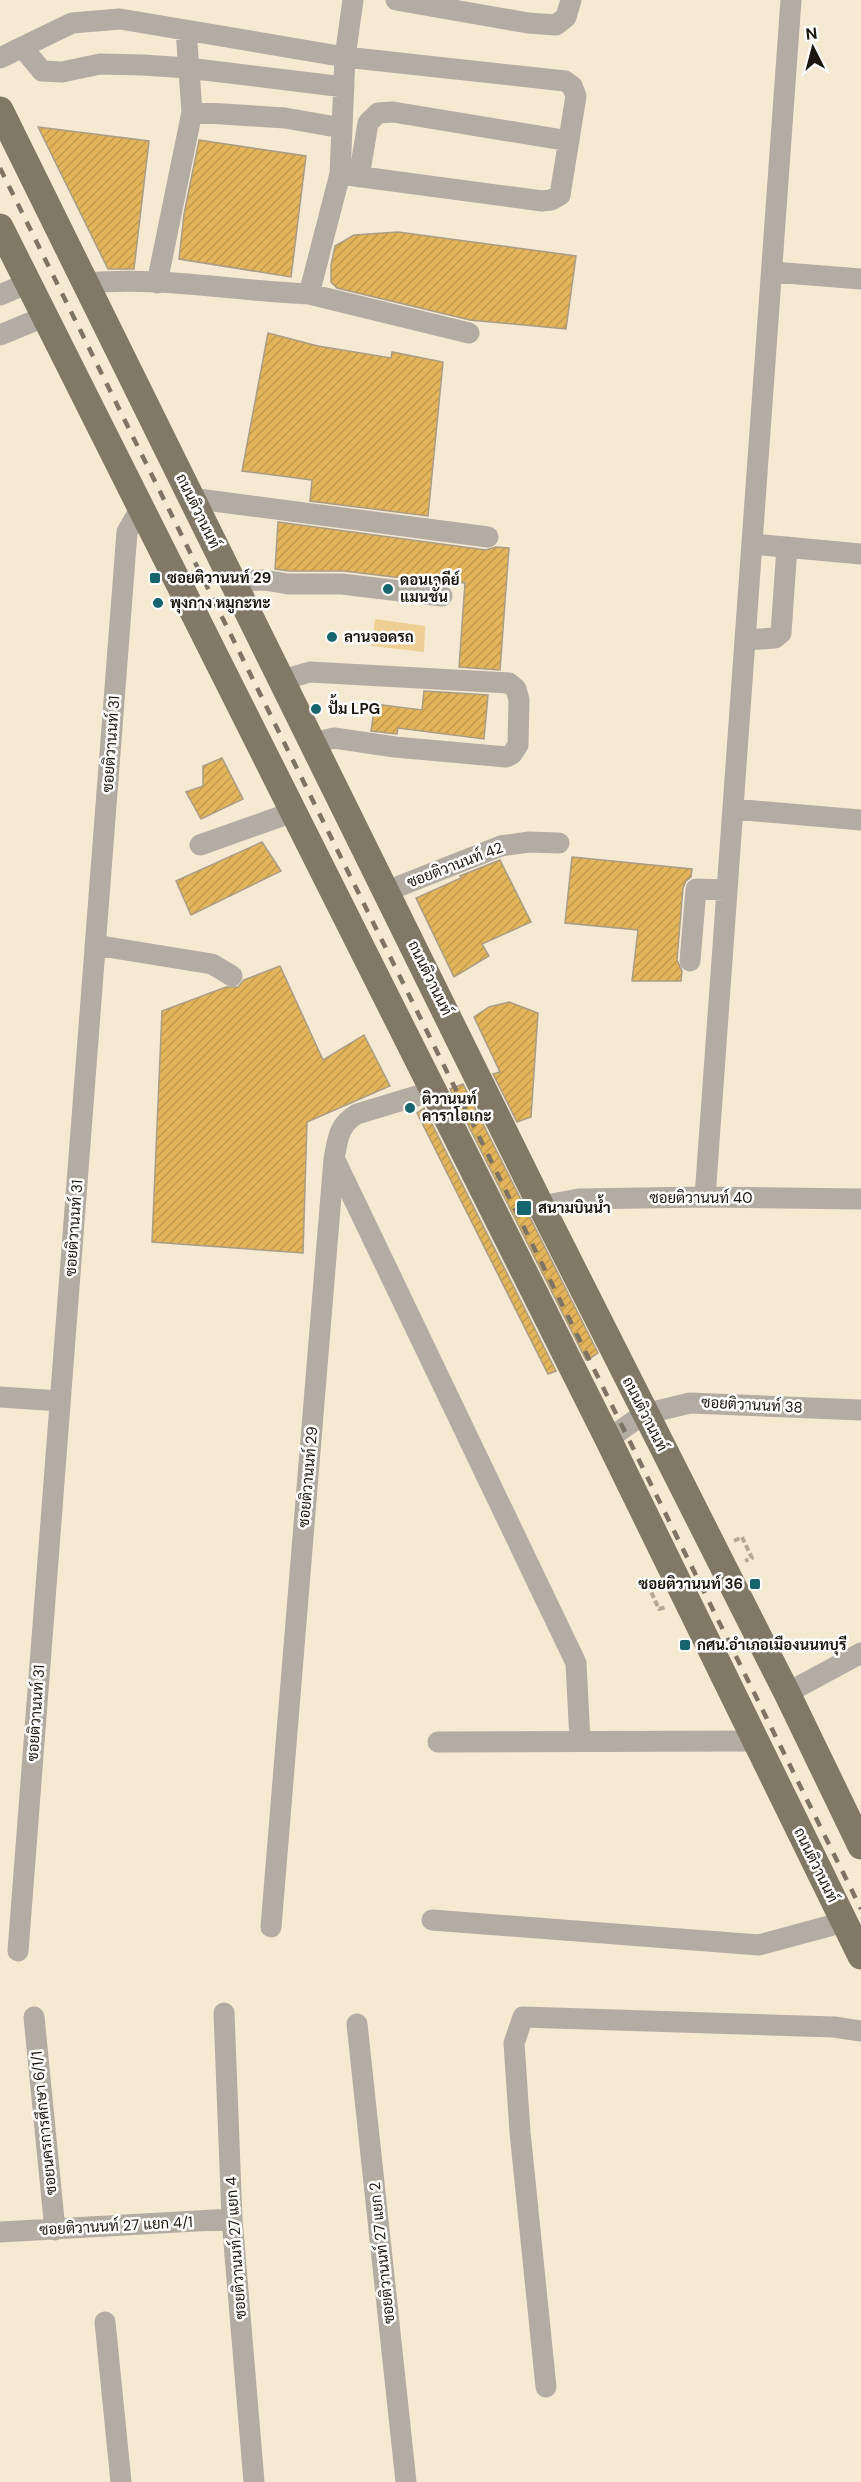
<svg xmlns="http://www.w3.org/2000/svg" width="861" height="2482" viewBox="0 0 861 2482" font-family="'DM Sans',Sarabun,sans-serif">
	<defs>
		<pattern id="building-hatch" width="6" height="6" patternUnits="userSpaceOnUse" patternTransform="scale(1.5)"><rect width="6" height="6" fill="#e3b45a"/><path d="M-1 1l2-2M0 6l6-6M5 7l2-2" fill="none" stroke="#c29a4d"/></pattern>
	</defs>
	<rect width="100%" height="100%" fill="#f6e9d2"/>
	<path fill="#eece93" d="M375 619 425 626 424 652 372 646Z"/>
	<path fill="url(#building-hatch)" stroke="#a99d88" stroke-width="1.5" d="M38 127 149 141 134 269H108Z
		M199 140 306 156 291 277 179 259 184 214Z
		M398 232 576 256 566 329 470 320 337 288 331 282V265L335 246 354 235Z
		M268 333 318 346 391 358 392 352 443 362 428 516 310 501 312 480 242 471Z
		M278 522 486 550 496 547 509 548 500 670 459 667 465 583 419 580 344 571H289L275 569Z
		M424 691 488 695 484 739 398 728 397 734 371 731 375 704 422 710Z
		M222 758 243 799 201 819 186 792 203 786V766Z
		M262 842 281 871 191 915 176 881Z
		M572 857 692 869 691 877 686 881 683 888 677 960 682 971 681 981H632L638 930 565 923Z
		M500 860 531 922 482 944 489 956 454 977 416 898 461 878 460 876Z
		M280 966 323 1060 364 1035 390 1086 307 1122 303 1253 152 1242 162 1011 226 987H238L244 980Z
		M509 1002 538 1013 531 1117 517 1122 493 1074 500 1072 474 1017 489 1007Z
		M463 1084 598 1353 589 1359 586 1360 450 1089Z
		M424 1108 556 1371 548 1374 417 1113Z"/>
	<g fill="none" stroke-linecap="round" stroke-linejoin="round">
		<path stroke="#b3a996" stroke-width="4" stroke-dasharray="6 3" stroke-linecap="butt" d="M734 1541 742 1537 752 1558 745 1561
			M654 1580 647 1583 659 1609 666 1607"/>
		<path stroke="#b2aca2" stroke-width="21" d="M396 0 528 23 556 25 566 17 571 0
			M186 30 192 112
			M22 47 42 71 62 72 100 64 143 65 188 68 344 87
			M0 58 72 23 120 19 345 57 565 81 572 86 576 96 560 195 551 200 542 201 340 174
			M359 177 368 123 378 113 393 112 569 141
			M773 272 861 279
			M86 283C160 276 235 291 309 294L340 174 345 57 353 0
			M157 283 192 112 285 118 342 128
			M309 294 469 333
			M0 295 28 283
			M0 335 46 316
			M191 498 488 537
			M753 544 861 554
			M233 581 264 580 288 584H342L442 596
			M746 640 775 638 781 633 787 547
			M282 680 310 672 509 683 516 689 519 700 518 745 512 754 506 757 395 747 334 738 314 743
			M733 809 861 820
			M200 845 293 812
			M387 891 501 846 529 842 559 843
			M95 945 212 964 232 976
			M690 961 696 889 727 890
			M335 1160 576 1663 580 1741
			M705 1197 791 0
			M541 1206 579 1199 705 1197 861 1199
			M0 1397 60 1401
			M608 1439 644 1414 690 1403 861 1410
			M787 1693 861 1653
			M438 1742 756 1741
			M432 1920 759 1945 844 1922
			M271 1927 334 1159C338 1139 338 1125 357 1114L433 1091
			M18 1951 127 532 140 509
			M224 2013 232 2219 254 2482
			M34 2017 55 2230
			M357 2024 406 2482
			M0 2232 232 2219
			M105 2322 121 2482
			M546 2387 520 2132 514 2043 523 2017 834 2027 861 2031"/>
		<path stroke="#827866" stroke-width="27" d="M0 110 541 1206 787 1693 861 1846
			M0 227 608 1439 861 1956"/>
		<path stroke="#7d7465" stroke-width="4.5" stroke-dasharray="10 10" stroke-linecap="butt" d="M0 168 861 1909"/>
	</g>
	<g fill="#18656e" stroke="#fff" stroke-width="2">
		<rect x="149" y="572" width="12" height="12" rx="3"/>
		<circle cx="388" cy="589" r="6"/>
		<circle cx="158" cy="603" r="6"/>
		<circle cx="332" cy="637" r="6"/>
		<circle cx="316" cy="709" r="6"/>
		<circle cx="410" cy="1108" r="6"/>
		<rect x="516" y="1200" width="16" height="16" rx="3"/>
		<rect x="749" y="1578" width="12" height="12" rx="3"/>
		<rect x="679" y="1639" width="12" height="12" rx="3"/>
	</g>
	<g text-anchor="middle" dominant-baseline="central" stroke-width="5" stroke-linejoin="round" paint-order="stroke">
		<g font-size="15" fill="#1b160e" stroke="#fff">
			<text transform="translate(198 511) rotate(64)">ถนนติวานนท์</text>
			<text transform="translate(111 744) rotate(-86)">ซอยติวานนท์ 31</text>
			<text transform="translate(455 865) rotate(-21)">ซอยติวานนท์ 42</text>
			<text transform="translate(430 978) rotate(64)">ถนนติวานนท์</text>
			<text x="701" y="1198">ซอยติวานนท์ 40</text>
			<text transform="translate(74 1228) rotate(-86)">ซอยติวานนท์ 31</text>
			<text transform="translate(752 1405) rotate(3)">ซอยติวานนท์ 38</text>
			<text transform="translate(645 1414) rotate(63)">ถนนติวานนท์</text>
			<text transform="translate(308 1477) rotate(-85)">ซอยติวานนท์ 29</text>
			<text transform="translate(36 1713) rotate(-86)">ซอยติวานนท์ 31</text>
			<text transform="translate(816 1865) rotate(64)">ถนนติวานนท์</text>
			<text transform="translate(44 2123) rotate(-96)">ซอยนครการศึกษา 6/1/1</text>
			<text transform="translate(116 2226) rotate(-3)">ซอยติวานนท์ 27 แยก 4/1</text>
			<text transform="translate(236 2248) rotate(-94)">ซอยติวานนท์ 27 แยก 4</text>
			<text transform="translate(382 2253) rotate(-96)">ซอยติวานนท์ 27 แยก 2</text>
		</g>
		<g font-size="15" font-weight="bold" fill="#1b160e" stroke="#fff" text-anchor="start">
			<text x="167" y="578">ซอยติวานนท์ 29</text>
			<text x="400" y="580">ดอนเจดีย์<tspan x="400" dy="17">แมนชั่น</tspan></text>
			<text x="170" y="603">พุงกาง หมูกะทะ</text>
			<text x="344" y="637">ลานจอดรถ</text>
			<text x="328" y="709">ปั้ม LPG</text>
			<text x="422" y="1099">ติวานนท์<tspan x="422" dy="17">คาราโอเกะ</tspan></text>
			<text x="538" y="1208">สนามบินน้ำ</text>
			<text x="743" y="1584" text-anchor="end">ซอยติวานนท์ 36</text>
			<text x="697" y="1645">กศน.อำเภอเมืองนนทบุรี</text>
		</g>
	</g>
	<g transform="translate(813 48) rotate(354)" stroke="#ffffff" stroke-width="4.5" paint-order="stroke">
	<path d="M0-4.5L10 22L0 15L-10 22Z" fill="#1b160e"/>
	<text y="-9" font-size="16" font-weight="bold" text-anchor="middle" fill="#1b160e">N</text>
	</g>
</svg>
